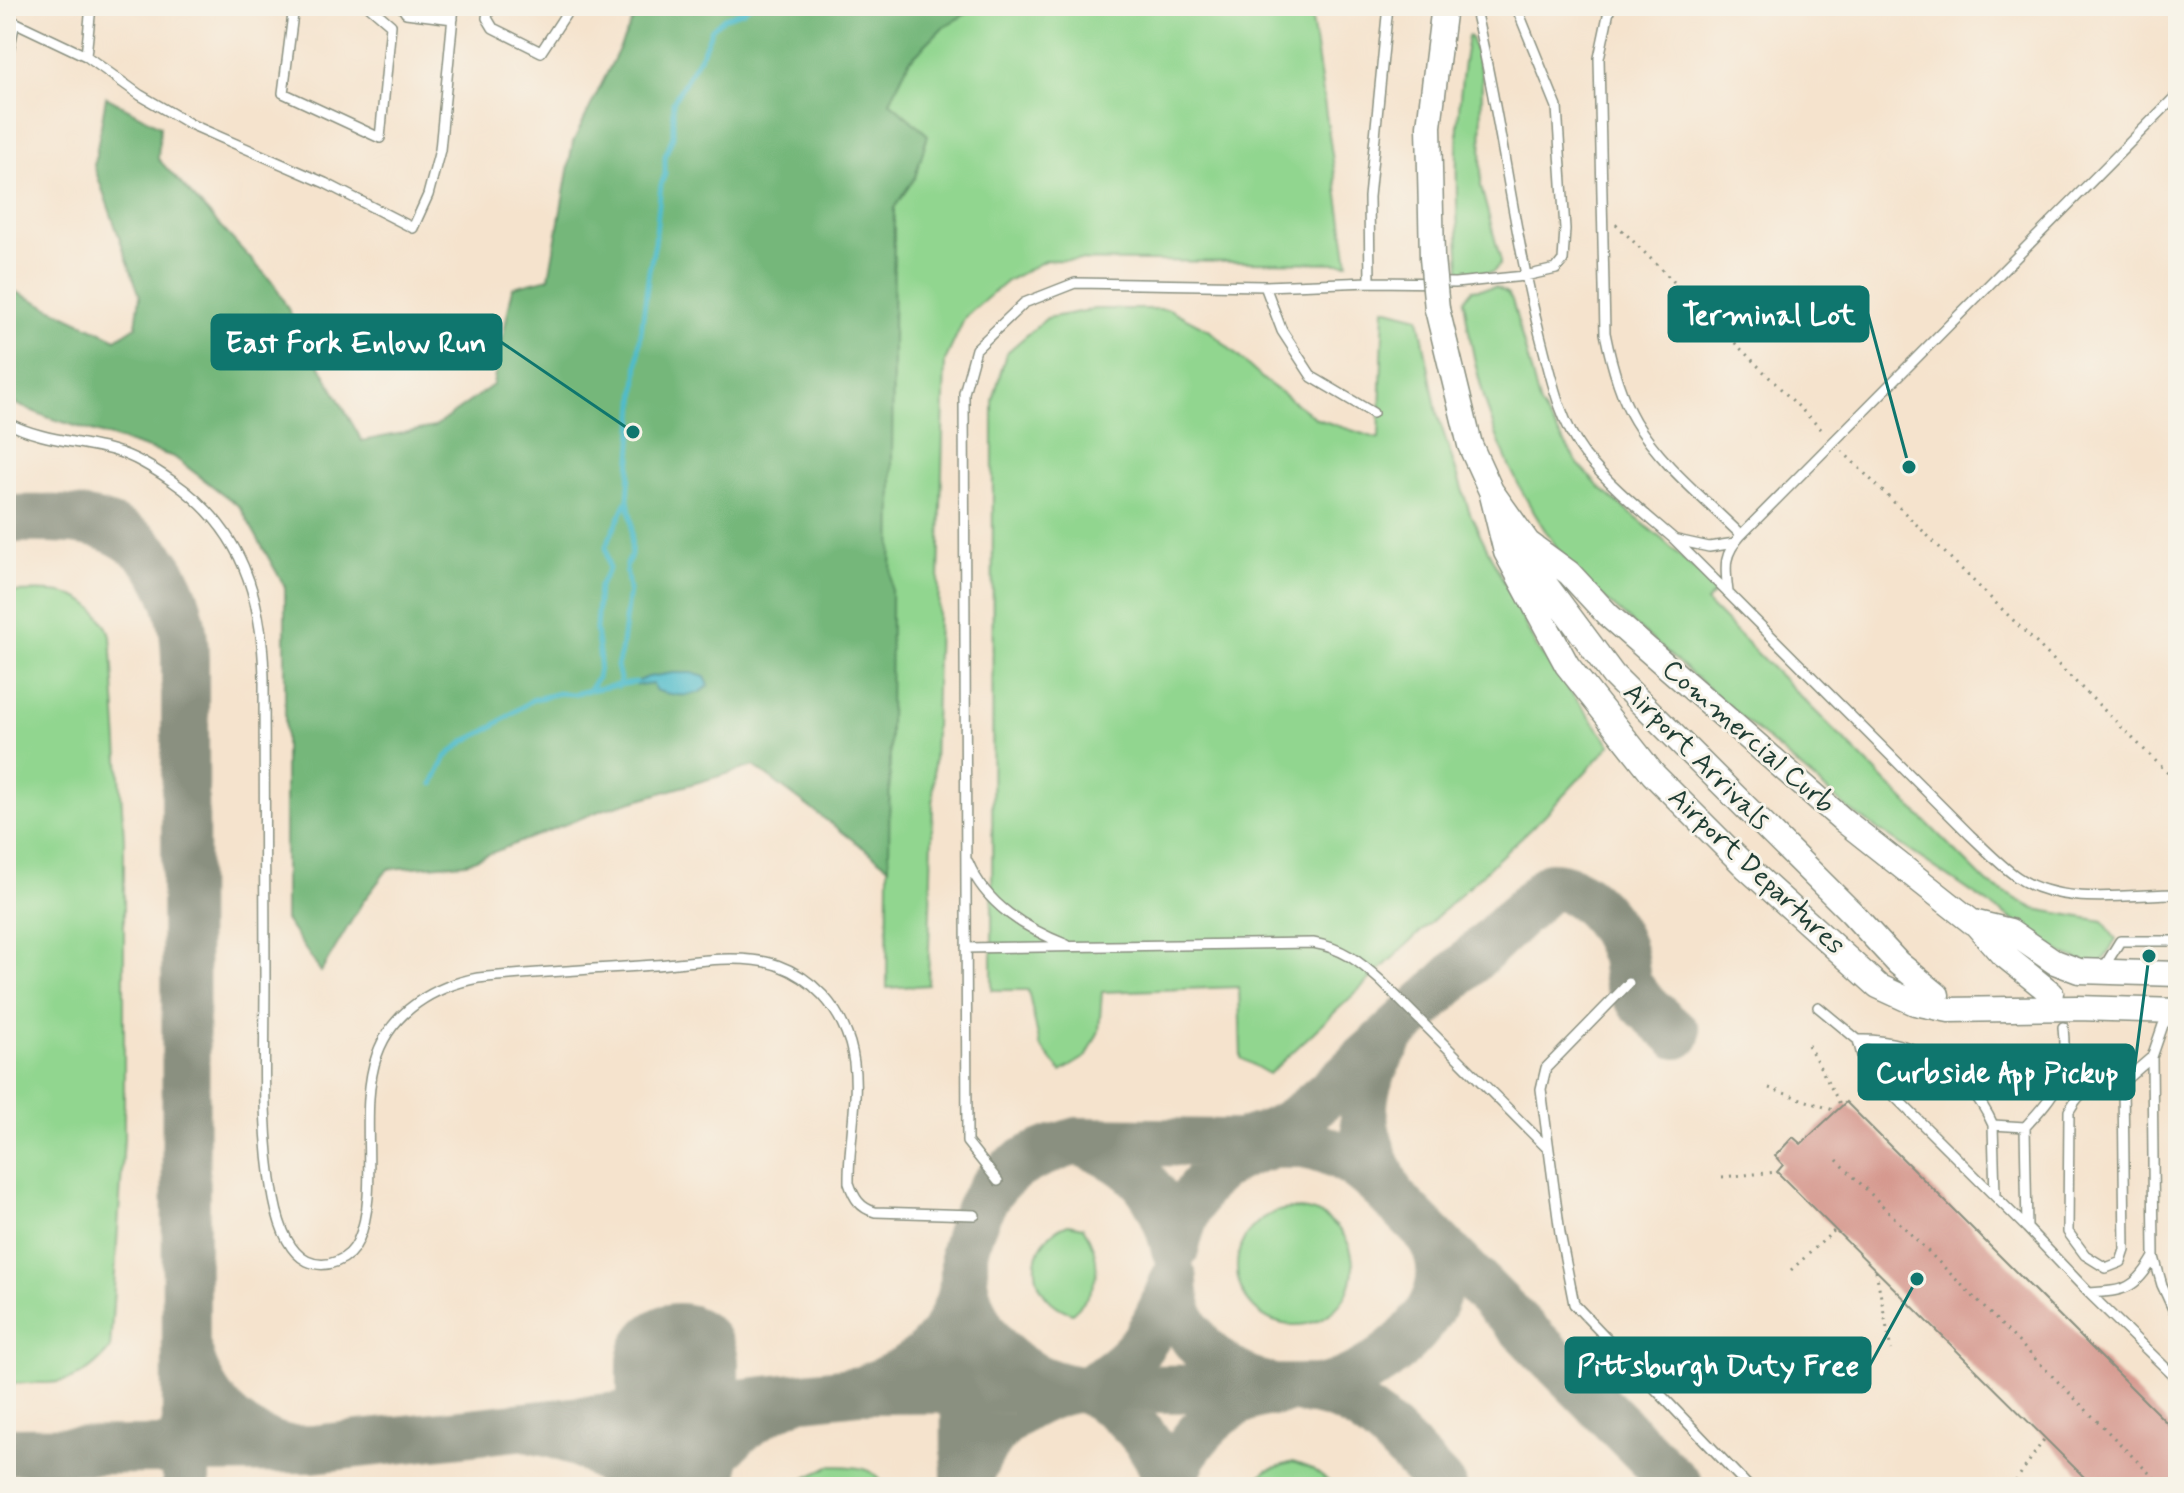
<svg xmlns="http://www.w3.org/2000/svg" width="2184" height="1493" viewBox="0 0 2184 1493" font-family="Mynerve,sans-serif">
	<rect width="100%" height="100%" fill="#f7f3e8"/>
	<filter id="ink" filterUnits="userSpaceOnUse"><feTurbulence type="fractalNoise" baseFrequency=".0125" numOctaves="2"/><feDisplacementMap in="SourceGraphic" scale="16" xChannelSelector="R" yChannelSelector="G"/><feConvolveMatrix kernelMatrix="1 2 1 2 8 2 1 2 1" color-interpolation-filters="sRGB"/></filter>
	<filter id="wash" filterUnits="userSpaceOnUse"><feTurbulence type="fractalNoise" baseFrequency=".006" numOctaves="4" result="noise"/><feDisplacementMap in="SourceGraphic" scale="32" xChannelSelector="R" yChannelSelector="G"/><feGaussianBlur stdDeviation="1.8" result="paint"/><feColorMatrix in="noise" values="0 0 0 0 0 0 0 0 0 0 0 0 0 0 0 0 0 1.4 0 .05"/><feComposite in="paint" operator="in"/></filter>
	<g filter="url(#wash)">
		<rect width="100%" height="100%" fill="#f5e3cd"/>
		<path fill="#91d68f" stroke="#588a62" stroke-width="2" d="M980 6H1310L1348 263 1046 260 1007 281 965 317 945 361 928 985 887 988 894 208 915 177 928 135 889 102 909 61 943 27Z
			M1468 36 1471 37 1482 75 1481 187 1500 258V264L1493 272 1465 275 1460 271C1455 192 1454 114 1468 36Z
			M1496 287 1507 293 1512 300 1540 405 1579 465 1600 488 1663 540 1715 588 1716 592 1706 602 1988 884 2035 909 2103 921 2116 940 2101 964 2085 962 2063 954 1848 809 1577 575C1509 488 1479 409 1464 300L1472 290Z
			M1384 308 1419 317 1437 413 1471 516 1537 648 1611 745 1544 816 1269 1074 1241 1058 1239 987 1102 992 1099 1031 1087 1056 1061 1072 1040 1046 1028 990H992L993 401 1006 353 1047 318 1095 309H1169L1209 330 1264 380 1317 419 1379 439Z
			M6 592C54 592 89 584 111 636L124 838V1138L110 1349C76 1390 55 1382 6 1383Z
			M1237 1267a58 58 0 1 1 116 0a58 58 0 1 1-116 0Z
			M1068 1224 1083 1227C1104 1260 1101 1288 1072 1313 1026 1299 1023 1241 1068 1224Z
			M1293 1462 1312 1469 1336 1487H1248L1249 1484 1267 1470Z
			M829 1466C850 1467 875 1464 884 1487H789Z"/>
		<path fill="#74b77a" stroke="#4a7a57" stroke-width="2" d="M640 6H980L943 27 909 61 890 102 928 135 915 177 894 208 889 867 754 766 602 810 466 863 388 869 362 903 321 972 285 920V587L240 507 174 457 47 417 6 400V287L116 339 136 326 140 296 94 166 106 97 160 126 158 159 274 284 362 441 434 427 493 385 513 287 549 278 573 142Z"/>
		<path fill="#50bccb" stroke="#387c80" stroke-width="2" d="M673 673H692L705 677 709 685C697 700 672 696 655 690L653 684 637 685 636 682 648 677Z"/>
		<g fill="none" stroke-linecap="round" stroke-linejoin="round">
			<path stroke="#50bccb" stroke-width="5" d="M618 687 620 679 617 666 621 652 629 590 626 567 631 555 632 523 628 500
				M590 690 636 682
				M433 784 446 757 465 741 486 731 532 700 559 693 574 694 589 690 597 678 600 661 596 629 599 586 609 569 606 546 628 499 639 348 649 271 655 243 661 185 665 174V156L673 136V102L703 51 712 29 724 18 742 12 749 6"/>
			<path stroke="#8a9080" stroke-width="48" d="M6 519C32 519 60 517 86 522 155 534 184 594 185 658L186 1487
				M1388 1043C1349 1099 1363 1136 1389 1191
				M1249 1140C1297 1129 1331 1089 1367 1057 1429 1002 1489 943 1550 886 1586 886 1613 923 1623 954 1626 964 1625 976 1629 985 1639 1004 1662 1020 1677 1035
				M1085 1144C1140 1164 1161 1194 1175 1249 1188 1195 1210 1161 1267 1146
				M189 1353C202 1400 235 1437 284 1448
				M868 1387C923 1367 951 1339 964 1282 975 1340 1016 1379 1074 1389 1022 1400 979 1433 968 1486
				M1082 1389C1123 1405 1158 1444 1169 1487
				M1085 1389C1140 1361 1152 1334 1174 1280 1174 1339 1229 1382 1284 1390 1274 1392 1263 1393 1253 1396 1217 1407 1177 1449 1174 1487
				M1304 1390C1365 1394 1403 1447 1443 1487
				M534 1430C575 1437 609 1455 636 1487
				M6 1451 313 1449 860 1390 1323 1388C1382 1375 1474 1300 1428 1235
				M697 1487C715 1448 747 1419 786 1402
				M965 1487 964 1252C982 1181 1010 1161 1077 1141L1303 1144C1341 1150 1365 1170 1391 1196L1680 1487"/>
			<path stroke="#8a9080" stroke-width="122" d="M678 1364V1487"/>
		</g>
		<g id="blocks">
			<path fill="#d6998f" d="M1846 1102 2178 1434V1487H2094L1777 1172 1783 1165 1775 1156 1793 1137 1801 1144Z"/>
		</g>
	</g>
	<g filter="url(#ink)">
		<use href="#blocks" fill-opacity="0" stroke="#8a9080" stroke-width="2"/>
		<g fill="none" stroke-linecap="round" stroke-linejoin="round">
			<g stroke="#8a9080" stroke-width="12">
				<path id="lane" d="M294 6 283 93 380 138 391 25 369 6
					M401 6 406 13 453 19
					M489 6 487 18 493 28 541 52 571 6
					M1474 6C1501 115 1512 227 1540 335 1551 377 1559 420 1585 455 1610 486 1644 513 1674 539L1970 835C1985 849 2000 865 2017 877 2061 907 2128 894 2178 894
					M1610 6 1599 58 1605 333C1611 363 1619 394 1635 421 1661 465 1705 499 1741 535
					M6 18 86 56 140 95 190 124 325 183 413 228 428 195 440 150 454 6
					M86 56 91 6
					M6 64 15 22
					M1370 282 1369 197 1388 6
					M1265 286 1282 331 1312 377 1373 413
					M6 422C39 440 77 441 112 450 134 456 153 468 172 481 242 529 262 596 264 677 264 778 265 879 265 981 265 1053 261 1127 274 1199 278 1220 287 1251 307 1261 326 1270 350 1260 358 1241 381 1190 357 1111 377 1055 392 1011 435 986 478 978 537 972 596 969 655 965 693 962 740 953 777 965 813 978 839 1007 850 1043 863 1088 848 1137 849 1183 854 1198 860 1208 875 1212L975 1215
					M1677 540 1709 547 1735 543
					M1728 592C1725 566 1723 555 1741 535L2178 94
					M968 862C986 905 1025 928 1067 945
					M966 948 1313 943C1342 948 1359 961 1381 981L1549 1150 1541 1089 1546 1068 1629 983
					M2104 967 2120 941H2178
					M1818 1007 1858 1040 1863 1060 1872 1074 2027 1228
					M2063 1027C2068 1078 2058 1091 2025 1127L2027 1228 2089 1293C2125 1291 2136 1289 2154 1257L2152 1057 2163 1025 2173 1014
					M1858 1040C1916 1038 1970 1073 1993 1125L2025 1127
					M2123 1082 2125 1250 2121 1262 2106 1268 2085 1255 2068 1232 2069 1111C2083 1085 2095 1084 2123 1082Z
					M2123 1082 2152 1057
					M1993 1125 1995 1196
					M1549 1150 1560 1233 1574 1304 1749 1487
					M998 1181 967 1142 964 393 976 349 1024 303 1075 283 1265 286 1370 282 1455 283 1525 276 1556 269 1563 260 1565 229 1557 107 1516 6
					M2154 1257 2162 1285 2178 1320
					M2089 1293 2178 1380"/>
			</g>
			<g stroke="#8a9080" stroke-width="27">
				<path id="secondary" d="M1432 258 1429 126 1444 6
					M1437 309 1470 445 1491 491 1528 543 1537 573 1613 675 1852 913 1898 963 1937 995
					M1491 491 1506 552 1567 665 1653 774 1746 867 1878 986 1915 1003 1949 1010 2077 1008 2178 1011
					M1528 543 1569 573 1608 615 1843 820 1972 922 2010 931 2055 962 2079 971 2178 974
					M1974 922 2001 953 2051 993"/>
			</g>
			<path stroke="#8a9080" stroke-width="3" stroke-dasharray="2 6" stroke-linecap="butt" d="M1616 224 1823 431
				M1842 451 2178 783
				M1808 1045 1841 1106
				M1769 1088 1836 1111
				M1837 1160 2163 1487
				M1722 1177 1777 1172
				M1791 1270 1835 1230
				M1876 1271 1891 1350
				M2020 1487 2015 1482 2045 1438"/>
			<use href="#lane" stroke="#fff" stroke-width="9"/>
			<use href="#secondary" stroke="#fff" stroke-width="24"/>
			<g stroke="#8a9080" stroke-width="27" stroke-linecap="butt">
				<path id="secondary-bridge" d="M1432 258 1437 309"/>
			</g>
			<use href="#secondary-bridge" stroke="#fff" stroke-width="24"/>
		</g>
	</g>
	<g text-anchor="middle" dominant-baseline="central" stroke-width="6" stroke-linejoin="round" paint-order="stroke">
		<g font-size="28" fill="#1f3d34" stroke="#f7f3e8">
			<text transform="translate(1748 737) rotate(41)">Commercial Curb</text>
			<text transform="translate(1696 757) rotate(45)">Airport Arrivals</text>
			<text transform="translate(1756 872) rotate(43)">Airport Departures</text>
		</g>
	</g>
	<path fill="none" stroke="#0f766e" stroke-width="3" d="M1909 467L1868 314M633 432L501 342M2149 956L2134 1072M1917 1279L1870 1365"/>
	<g fill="#0f766e" stroke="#f7f3e8" stroke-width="3">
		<circle cx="1909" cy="467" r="8"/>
		<circle cx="633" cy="432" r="8"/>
		<circle cx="2149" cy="956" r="8"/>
		<circle cx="1917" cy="1279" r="8"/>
	</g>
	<g fill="#0f766e" stroke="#0f766e" stroke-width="3">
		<rect x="1669" y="287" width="199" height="54" rx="8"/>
		<rect x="212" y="315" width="289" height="54" rx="8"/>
		<rect x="1859" y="1045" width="275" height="54" rx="8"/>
		<rect x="1566" y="1338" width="304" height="54" rx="8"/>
	</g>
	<g font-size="30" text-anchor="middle" font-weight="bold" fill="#fff">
		<text x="1769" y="324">Terminal Lot</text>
		<text x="356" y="352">East Fork Enlow Run</text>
		<text x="1997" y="1082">Curbside App Pickup</text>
		<text x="1718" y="1375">Pittsburgh Duty Free</text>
	</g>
	<rect width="2184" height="1493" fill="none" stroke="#f7f3e8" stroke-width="32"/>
</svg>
